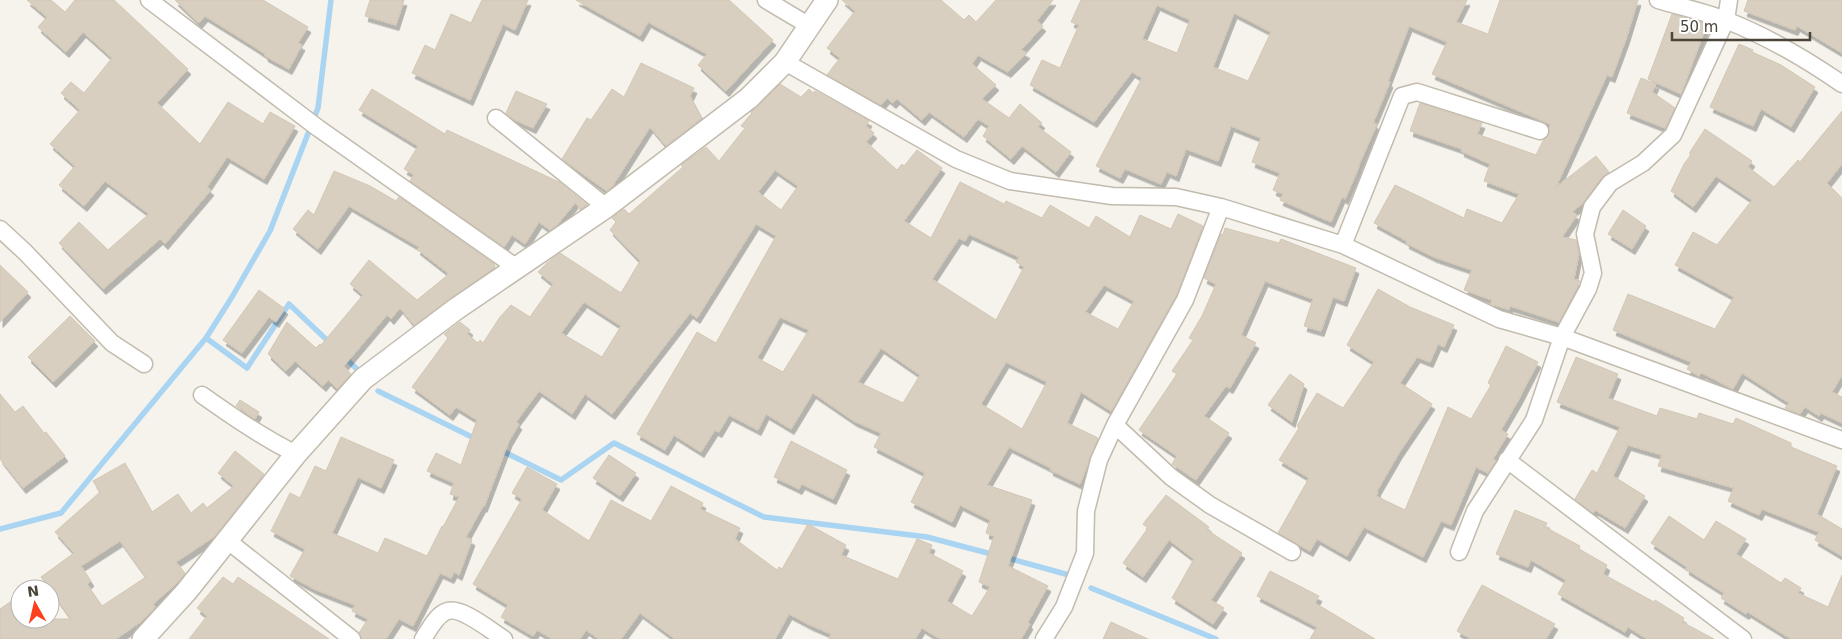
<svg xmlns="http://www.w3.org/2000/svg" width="1842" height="639" viewBox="0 0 1842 639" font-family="'DejaVu Sans',sans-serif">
	<defs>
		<filter id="shadow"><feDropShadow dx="3" dy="5.5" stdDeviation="0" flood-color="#0004"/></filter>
	</defs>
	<rect width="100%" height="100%" fill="#f6f3ec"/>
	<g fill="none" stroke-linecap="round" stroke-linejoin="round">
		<path stroke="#a9d4f2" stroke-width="5.5" d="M206 338 247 368 289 304 331 344
			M343 356 358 370
			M378 391 476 439
			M498 449 561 480 614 443 764 517 927 537 995 555
			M0 529 61 513 206 338 232 297 270 231 318 108 331 0
			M1004 557 1069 575
			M1091 588 1216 639"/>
	</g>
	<path fill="#d8cfc1" stroke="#d3c7b4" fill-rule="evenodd" filter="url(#shadow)" d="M27 0H51L65 12 75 0H114L188 69 157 103 200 144 228 102 263 124 270 112 295 126 264 179 227 157 207 187 211 190 165 244 160 239 103 289 59 243 79 222 108 250 149 214 105 181 84 206 59 185 75 166 50 144 80 110 61 93 71 82 84 93 112 58 83 32 66 52 38 27 47 17Z
		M175 0H263L308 27 298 43 302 45 289 69 265 56V54L253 46 205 16 199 23Z
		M370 0H404L396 25 365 16Z
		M482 0H528L515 30 503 24 470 100 412 73 425 45 435 50 451 14 471 23Z
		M576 0H729L773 40 726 91 698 65 707 54 648 22 640 36Z
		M842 0H941L964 20 969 15 976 22 996 0H1053L1037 21 1043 26 1021 50 1027 53 1008 72 978 55 972 64 996 85 982 99 1009 118 1020 104 1042 123 1038 127 1071 152 1056 172 1022 146 1011 159 983 136 989 126 978 119 964 137 929 112 922 120 897 99 893 103 887 98 881 105 827 75 840 58 827 48 855 11Z
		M1081 0H1467L1456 22 1488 34 1500 0H1638L1626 39 1612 77 1607 75 1556 187 1596 156 1609 172 1602 177 1583 203 1572 212 1577 215 1562 237 1576 240 1579 254 1574 279 1580 281 1559 322 1510 306 1509 310 1491 304 1492 300 1464 290 1472 270 1434 257 1406 243 1407 241 1374 223 1395 185 1464 218 1467 209 1502 223 1519 194 1484 181 1490 164 1461 151 1462 149 1410 131 1420 103 1482 123 1477 134 1536 155 1543 141 1549 134 1550 124 1432 74 1447 42 1409 26 1388 81 1390 82 1373 123 1377 124 1358 167H1359L1345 199 1342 197 1331 222 1280 200 1283 194 1273 190 1280 173 1252 162 1261 138 1231 126 1218 161 1186 149 1176 176 1167 172 1161 184 1125 169 1120 178 1096 166 1142 78 1132 72 1094 122 1030 85 1042 60 1060 68 1079 25 1071 22ZM1157 5 1190 20 1177 53 1142 39ZM1234 13 1271 32 1248 81 1213 67Z
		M1748 0H1842V53L1797 26 1795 30 1744 11Z
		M1672 14 1707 24 1681 94 1648 79Z
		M1739 44 1753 50 1752 52 1781 65 1815 87 1791 127 1761 109 1753 126 1710 107Z
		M641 63 694 88 690 96 702 118 666 146 650 127 612 187 607 191 562 159 587 118 591 120 612 89 624 97Z
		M1641 78 1656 84 1652 92 1675 108 1665 128 1627 113Z
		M780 84 801 97 809 89 813 93 815 91 869 121 866 126 874 133 866 142 897 170 902 164 904 166 917 150 942 168 904 221 931 238 960 182 1004 204 1006 201 1042 218 1050 205 1089 228 1096 216 1130 237 1140 215 1171 229 1178 214 1203 226 1177 294 1111 411 1081 392 1067 423 1098 438 1080 484 1050 470 1051 468 1009 447 987 485 1032 500 1008 566 1048 586 1028 622 1030 624 1021 639H940L922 628 915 639H829L831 634 810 625 789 614 775 639H675L640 613 621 639H599L586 630 580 639H552L537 630 533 636 501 617 508 605 473 584 522 499 512 493 527 467 557 484 542 510 589 541 611 500 651 521 671 486 703 503 700 509 740 528 735 539 777 570 779 567 782 569 808 524 846 545 841 555 898 579 917 539 932 545 929 553 963 571 947 601 972 616 990 587 979 582 994 536 986 533 990 520 960 505 952 522 911 502 925 473 874 447 881 433 854 421 813 393 791 429 766 414 758 430 729 415 719 432 715 430 701 452 674 435 665 450 637 434 697 332 716 343 776 236 756 224 697 318 690 313 612 414 585 394 572 414 539 391 516 422 519 424 509 441 484 507 483 506 466 537 472 540 459 575 454 572 451 578 440 573 413 626 399 619 386 639H362L359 633 368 619 352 611 355 605 314 589 290 576 305 549 271 531 290 493 300 498 315 466 326 471 341 437 394 460 381 488 358 477 332 533 378 553 385 538 427 556 442 526 443 527 459 497 450 494 454 483 427 471 436 453 461 465 477 420 456 407 450 415 412 387 448 338 444 334 460 322 470 330 467 334 478 343 480 340 483 343 500 317 511 305 530 317 553 284 538 272 547 263 560 253 621 293 640 261 610 230 616 222 612 218 624 209 629 214 683 167 681 165 706 147 719 161 745 128 741 126 750 115 753 116 751 114 752 111ZM775 170 798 186 781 210 758 192ZM969 234 1019 257 1016 262 1024 267 996 320 932 279 959 238 965 241ZM1104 285 1134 301 1118 329 1085 312ZM584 302 621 326 602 357 561 333ZM780 317 809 330 783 372 757 358ZM881 348 920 375 903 403 858 382ZM1006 362 1047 382 1022 429 981 404Z
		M372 89 445 134 447 130 559 182 587 205 580 210 576 202 556 226 550 230 539 222 525 244 512 235 504 247 410 181 414 175 404 169 418 146 359 110Z
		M516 91 547 104 533 128 513 119 506 113Z
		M1842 111V164L1827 183 1842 198V375L1832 392 1842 397V423L1821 413 1819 416 1805 407 1800 414 1785 408 1789 403 1742 373 1733 389 1702 373 1699 376 1687 369 1691 362 1613 330 1628 294 1715 329 1734 297 1675 265 1693 232 1717 245 1752 200 1716 176 1693 207 1671 191 1684 164 1690 156V152L1705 129 1752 161 1748 167 1774 187 1798 160 1800 162Z
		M334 171 370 186 396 201 399 197 494 264 495 267 414 325 400 308 391 319 387 315 344 366 351 374 337 389 328 380 323 386 295 361 286 371 268 354 287 322 316 348 320 344 321 345 363 295 350 284 369 260 417 300 449 274 417 249 419 247 349 206 318 249 293 229 308 210 314 215Z
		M1623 210 1646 226 1632 249 1608 234Z
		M1225 228 1279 243 1281 239 1356 268 1344 301 1333 297 1321 331 1304 326 1313 299 1265 281 1241 335 1256 343 1230 388 1226 386 1204 416 1229 433 1196 480 1172 464 1177 456 1139 430 1177 374 1172 371 1193 340 1189 338 1202 316 1216 284 1204 278 1221 234 1223 235Z
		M0 265 28 292 0 322Z
		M1378 289 1410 307 1454 325 1444 347 1438 344 1430 362 1417 357 1400 383 1432 404 1399 453 1377 491 1378 492 1376 496 1405 510 1448 407 1471 419 1491 385 1488 383 1506 346 1538 362 1519 399 1501 430 1508 434 1493 459 1496 461 1488 473 1476 467 1451 525 1441 521 1423 557 1364 527 1347 556 1317 539 1310 551 1278 533 1309 478 1279 460 1299 428 1297 426 1317 393 1343 408 1374 362 1347 345Z
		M259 290 285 309 276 322 269 317 242 353 223 340Z
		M70 316 95 341 53 382 28 357Z
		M1576 357 1618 374 1608 398 1657 416 1660 408 1697 419 1699 413 1733 424 1736 418 1791 443V447L1837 466 1817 514 1842 529V556L1815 540 1819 532 1762 509 1759 515 1728 501 1734 488 1658 466 1662 455 1628 445 1613 476 1645 496 1625 528 1595 510 1593 513 1575 499 1592 470 1597 473 1620 427 1557 402Z
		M1290 374 1304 384 1292 422 1268 405Z
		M0 394 15 412 23 406 44 433 46 432 65 456 23 488 0 459Z
		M240 400 259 412 255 419 236 406Z
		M791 441 847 470 833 499 802 484 799 489 774 477Z
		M235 451 264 474 215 536 176 562 185 573 176 584 153 604 155 607 142 621 116 639H0V609L20 595V619H71L41 577 74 553 55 532 100 492 93 481 125 463 152 512 178 494 191 513 203 503 207 508 234 486 218 473ZM120 541 146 577 102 606 87 584 91 581 81 566Z
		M609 455 636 473 620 496 593 478Z
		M1166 495 1209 527 1207 530 1242 553 1211 600 1224 608 1213 624 1172 598 1194 559 1169 540 1143 577 1123 563 1148 528 1143 524Z
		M1515 510 1547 523 1545 527 1580 546 1579 549 1607 565 1603 574 1654 602 1655 600 1684 618 1682 622 1714 639H1647L1628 627 1625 632 1558 594 1566 580 1531 560 1528 567 1496 554Z
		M1669 516 1704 540 1716 521 1746 539 1736 554 1781 583 1785 578 1801 588 1798 593 1828 607 1842 575V639H1791L1748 612 1746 614 1721 598 1724 593 1686 569 1687 567 1651 543Z
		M1270 571 1319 596 1315 603 1375 639H1310L1317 627 1257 596Z
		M223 577 233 584 238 577 329 639H189L207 616 197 608Z
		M1482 585 1555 624 1546 639H1471L1457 631Z
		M1111 622 1148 639H1103Z"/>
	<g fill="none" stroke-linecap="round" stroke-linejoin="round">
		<g stroke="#c2bbae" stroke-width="19">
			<path id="minor" d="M149 0 318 128 517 268
				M766 0 808 25
				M1658 0C1681 7 1706 12 1728 21 1768 37 1806 59 1842 84
				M785 62 956 159 1010 181 1112 196 1176 197 1221 207 1343 245 1499 319 1562 337 1842 440
				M496 118 606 207
				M0 229 25 252 112 343 144 364
				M1343 245 1402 96 1417 92 1540 131
				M202 395C233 417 262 437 296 454
				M1115 425 1171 477 1210 505 1292 552
				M1507 460 1743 639
				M228 541 352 639
				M1459 552 1475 511 1534 420 1562 337 1588 289 1593 273 1585 234 1592 207 1610 183 1643 163 1673 135 1726 20 1729 0
				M423 639C429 630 435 617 445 612 459 604 491 631 504 639
				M1044 639 1064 607 1085 553 1086 511 1099 460 1115 425 1185 300 1221 207"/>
		</g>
		<g stroke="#c2bbae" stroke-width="24">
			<path id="tertiary" d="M143 639 186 592 296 454 363 379 456 309 606 207 749 98 785 62 827 0"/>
		</g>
		<use href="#minor" stroke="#fff" stroke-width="16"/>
		<use href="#tertiary" stroke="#fff" stroke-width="21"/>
	</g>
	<g transform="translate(35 604) rotate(352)"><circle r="24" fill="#ffffff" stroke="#b7b4b0"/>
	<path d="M0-4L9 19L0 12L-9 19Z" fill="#fc3f1d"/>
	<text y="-8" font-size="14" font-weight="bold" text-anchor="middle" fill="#4b4439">N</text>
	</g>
	<path d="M1672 32v8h138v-8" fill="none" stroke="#4b4439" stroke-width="2.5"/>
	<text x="1680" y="32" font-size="15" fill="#4b4439" stroke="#ffffff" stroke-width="4" paint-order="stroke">50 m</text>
</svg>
